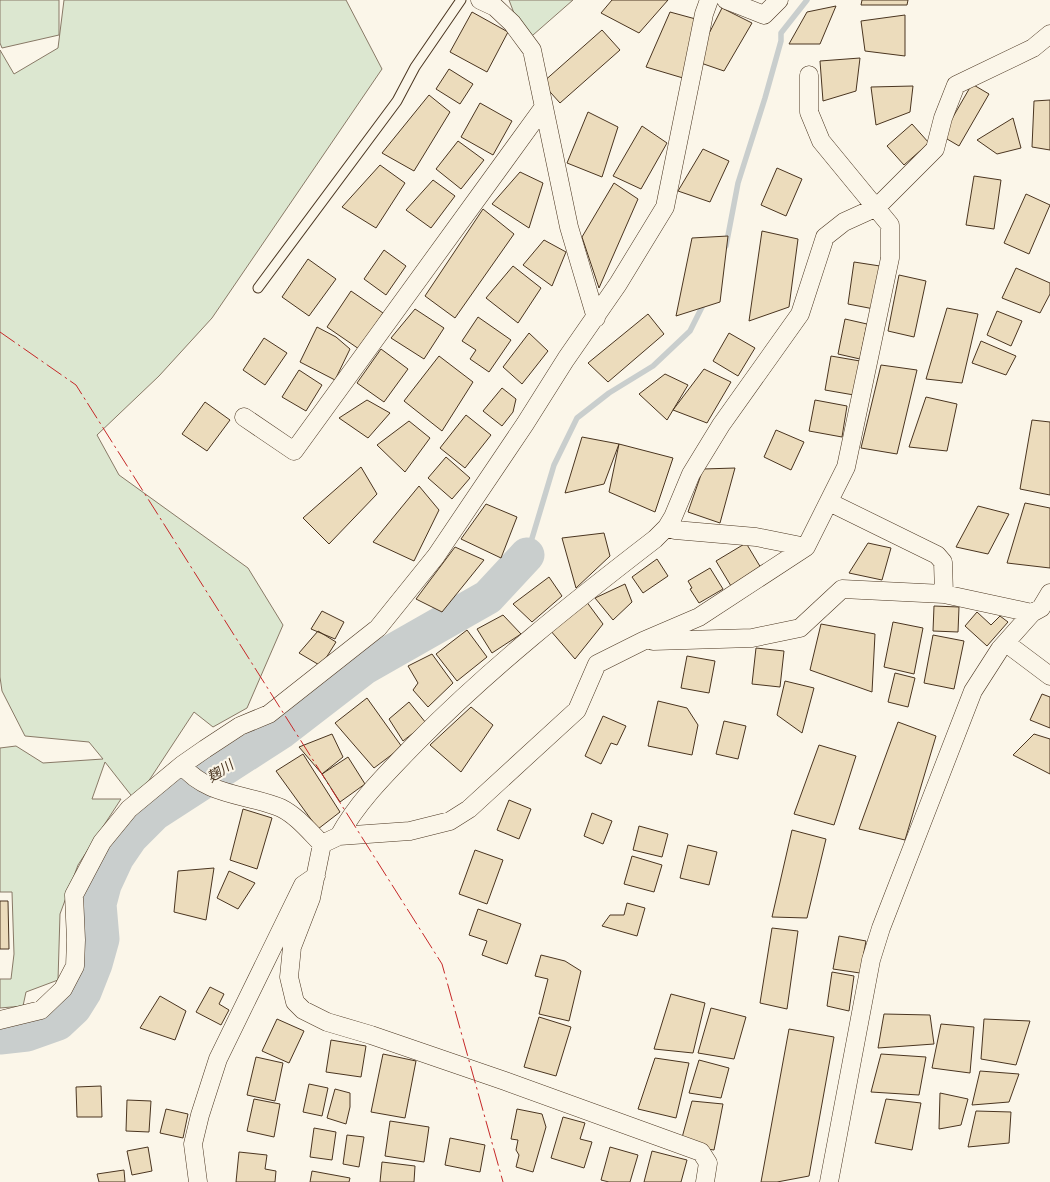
<svg xmlns="http://www.w3.org/2000/svg" width="1050" height="1182" viewBox="0 0 1050 1182" font-family="'Public Sans','Noto Sans JP',sans-serif">
	<rect width="100%" height="100%" fill="#fbf6e9"/>
	<path fill="#dce7d0" stroke="#887966" d="M0 0H59V35L2 48 0 43Z
		M64 0H346L382 69 212 318 159 376 97 435 119 475 248 568 283 625 247 708 213 727 194 712 148 782 134 799 105 762 92 799H121L78 865 60 914 58 980 26 992 23 1006 0 1008V979H11L14 954 12 892H0V748L16 746 43 763 103 759 89 742 25 736 2 691 0 677V50L14 74 58 48Z
		M509 0H573L525 42Z"/>
	<g fill="none" stroke-linecap="round" stroke-linejoin="round">
		<path stroke="#c9cecd" stroke-width="5.5" d="M726 246 738 183 765 98 781 41V33L807 0
			M527 555 554 465 577 418 609 393 653 366 690 331 705 301"/>
		<path stroke="#c9cecd" stroke-width="35" d="M0 1037 27 1034 58 1023 74 1008 84 992 95 964 102 939 99 904 104 885 117 857 130 838 155 813 282 731 365 667 488 597 527 555"/>
	</g>
	<path fill="#ecdcbc" stroke="#4a3520" d="M612 0H668L639 33 601 13Z
		M862 0H908L907 5H861Z
		M836 6 820 44H789L807 12Z
		M722 8 752 23 724 71 695 61Z
		M472 12 508 32 487 72 450 52Z
		M670 12 703 21 683 78 646 67Z
		M905 15V56L865 51 861 21Z
		M602 30 620 50 560 103 542 83Z
		M860 58 856 91 823 101 820 61Z
		M449 69 473 84 460 104 436 89Z
		M972 84 989 94 959 146 942 136Z
		M913 86 910 112 876 125 871 87Z
		M429 95 450 112 414 171 382 153Z
		M1050 100V150L1032 147 1034 101Z
		M480 103 512 121 493 155 461 137Z
		M588 112 618 127 602 177 567 163Z
		M1013 118 1021 148 997 154 977 140Z
		M912 124 929 143 904 165 887 146Z
		M642 126 667 143 641 189 613 176Z
		M458 141 484 160 461 189 436 169Z
		M703 149 729 161 710 202 678 191Z
		M380 165 405 183 376 228 342 207Z
		M777 168 802 179 786 216 761 205Z
		M520 172 543 183 529 228 492 204Z
		M974 176 1001 180 994 229 966 225Z
		M433 180 455 196 431 228 406 210Z
		M614 183 638 199 599 288 582 237Z
		M1026 194 1050 205 1029 254 1004 243Z
		M483 209 514 234 455 318 425 296Z
		M762 231 798 239 789 307 749 321Z
		M728 236 720 302 676 316 692 238Z
		M544 240 566 252 552 286 523 265Z
		M384 250 406 266 386 295 364 279Z
		M308 259 336 279 309 316 282 297Z
		M854 262 880 266 874 309 848 304Z
		M513 266 541 288 518 323 486 298Z
		M1016 268 1050 283V294L1040 313 1002 298Z
		M899 275 926 281 914 337 888 331Z
		M351 291 383 313 359 349 327 327Z
		M947 308 978 314 962 383 926 379Z
		M415 309 444 328 424 359 391 338Z
		M997 311 1022 321 1011 346 987 335Z
		M648 314 664 334 608 382 588 363Z
		M478 317 511 340 489 372 470 359 476 350 462 341Z
		M845 319 867 324 860 359 838 354Z
		M317 327 336 337 350 349 335 380 300 362Z
		M529 333 548 351 522 384 503 367Z
		M729 333 755 348 738 376 713 361Z
		M264 338 287 353 265 385 243 370Z
		M981 341 1016 356 1006 375 972 363Z
		M381 349 408 369 384 402 357 383Z
		M439 356 473 382 442 431 404 401Z
		M831 356 860 361 854 395 825 390Z
		M881 365 917 370 897 454 861 448Z
		M704 369 731 382 707 423 673 410Z
		M299 370 322 385 306 411 282 397Z
		M665 374 688 385 667 420 639 394Z
		M502 388 516 399 513 412 502 426 483 411Z
		M926 397 957 404 947 451 909 447Z
		M367 400 390 413 368 438 339 418Z
		M815 400 847 406 842 437 809 431Z
		M205 402 230 420 207 451 182 434Z
		M466 415 491 435 465 468 440 448Z
		M1032 420 1050 422V495L1020 489Z
		M409 421 430 438 405 472 377 445Z
		M776 430 804 442 791 470 764 457Z
		M582 437 619 444 604 484 565 493Z
		M619 444 673 458 655 512 609 492Z
		M446 457 470 478 452 499 428 478Z
		M361 467 377 494 329 544 303 518Z
		M735 468 720 523 688 512 703 469Z
		M419 486 439 510 414 561 373 542Z
		M1025 503 1050 508V568L1007 563Z
		M486 504 517 517 501 558 461 539Z
		M978 506 1009 514 988 554 956 547Z
		M604 533 610 556 576 588 562 538Z
		M746 543 761 568 731 586 716 561Z
		M868 543 891 548 882 580 849 573Z
		M455 547 484 560 442 612 416 599Z
		M657 559 668 576 643 593 632 577Z
		M710 568 723 589 699 603 690 589 692 588 688 581Z
		M549 577 562 596 532 622 513 604Z
		M625 584 632 602 613 620 595 598Z
		M586 601 603 624 575 659 550 630Z
		M934 606 959 607 958 632 933 631Z
		M322 611 344 622 335 639 311 629Z
		M977 612 991 625 1000 616 1008 622 987 646 965 626Z
		M503 615 521 634 492 653 477 629Z
		M893 622 923 628 914 674 884 667Z
		M821 624 875 634 872 692 810 670Z
		M467 630 487 657 457 681 436 654Z
		M318 631 336 642 321 666 299 653Z
		M933 635 964 641 954 689 924 683Z
		M756 648 784 651 780 687 752 684Z
		M432 654 453 683 428 707 413 690 418 683 408 666Z
		M687 656 715 661 709 693 681 688Z
		M895 673 915 678 908 707 888 702Z
		M785 681 814 688 802 733 777 715Z
		M1042 694 1050 697V728L1030 720Z
		M367 698 402 747 374 768 335 723Z
		M658 701 687 708 698 725 692 755 648 746Z
		M409 702 426 723 403 741 389 719Z
		M471 707 493 725 461 772 430 745Z
		M603 716 626 726 617 745 611 743 601 764 585 756Z
		M724 721 746 726 738 759 716 754Z
		M898 722 936 736 905 840 859 829Z
		M332 734 343 757 322 774 299 747Z
		M1034 734 1050 739V774L1013 755Z
		M819 745 856 756 834 825 794 814Z
		M303 754 340 812 318 829 276 771Z
		M348 757 365 784 340 802 322 774Z
		M509 800 531 809 519 839 497 830Z
		M243 809 272 818 257 869 230 860Z
		M592 813 612 821 603 844 584 836Z
		M639 826 668 834 662 857 633 850Z
		M792 830 826 839 807 918 772 917Z
		M688 845 717 852 709 885 680 878Z
		M475 850 503 860 487 904 459 894Z
		M632 856 662 865 654 892 624 884Z
		M214 868 206 920 174 912 178 871Z
		M229 871 255 883 238 909 217 898Z
		M0 901H8L9 949H0Z
		M627 903 645 908 637 936 602 926 610 915H624Z
		M478 909 521 924 507 964 482 955 487 941 469 935Z
		M772 928 798 931 787 1009 760 1003Z
		M839 936 866 941 860 973 833 969Z
		M541 955 565 961 581 971 569 1021 539 1014 548 979 535 976Z
		M832 972 854 976 849 1011 827 1006Z
		M210 987 224 994 219 1004 229 1010 221 1025 196 1012Z
		M671 994 705 1003 693 1053 654 1049Z
		M160 996 186 1011 175 1040 140 1028Z
		M711 1008 746 1017 734 1059 698 1053Z
		M884 1014 930 1015 934 1044 878 1048Z
		M539 1017 571 1027 556 1076 524 1067Z
		M277 1019 304 1031 289 1063 262 1051Z
		M984 1019 1030 1021 1016 1065 981 1059Z
		M941 1024 974 1027 970 1073 932 1068Z
		M789 1029 834 1037 809 1176 777 1182H761Z
		M331 1040 366 1046 361 1077 326 1072Z
		M383 1054 416 1061 405 1118 371 1112Z
		M881 1054 926 1057 919 1095 871 1092Z
		M256 1057 283 1063 275 1101 247 1095Z
		M655 1058 689 1063 676 1118 638 1109Z
		M699 1060 729 1068 721 1098 689 1093Z
		M980 1071 1019 1074 1009 1102 972 1105Z
		M309 1084 328 1088 322 1116 303 1112Z
		M101 1086 102 1117H77L76 1087Z
		M335 1089 350 1093V1107L346 1124 327 1118Z
		M940 1093 968 1099 961 1125 939 1129Z
		M254 1099 280 1104 274 1137 247 1131Z
		M886 1099 921 1103 912 1150 875 1143Z
		M127 1100 151 1101 149 1132 126 1131Z
		M692 1101 723 1104 714 1150 680 1145Z
		M166 1109 188 1114 183 1138 160 1133Z
		M517 1109 542 1114 546 1127 533 1172 516 1167 519 1155 516 1150 518 1140 511 1139Z
		M976 1111 1011 1112 1009 1143 968 1147Z
		M563 1117 585 1123 580 1139 592 1142 584 1168 551 1158Z
		M390 1121 429 1127 424 1162 385 1156Z
		M314 1128 336 1132 332 1160 310 1157Z
		M347 1135 364 1137 359 1167 343 1164Z
		M450 1138 485 1145 480 1172 445 1165Z
		M148 1147 152 1171 132 1175 127 1151Z
		M610 1147 638 1155 630 1182H609L601 1180Z
		M652 1151 687 1160 681 1182H644Z
		M239 1152 267 1155 265 1169 276 1171 275 1182H236Z
		M382 1162 415 1166 414 1182H380Z
		M124 1170 125 1182H99L97 1174Z
		M312 1171 350 1178 349 1182H310Z"/>
	<g fill="none" stroke-linecap="round" stroke-linejoin="round">
		<g stroke="#4a3520" stroke-width="11">
			<path id="service" d="M258 288 397 101 415 67 461 0"/>
		</g>
		<g stroke="#4a3520" stroke-width="19">
			<path id="minor" d="M480 0 495 7 512 23 532 50 569 227 596 318
				M726 0 764 15 779 0
				M244 417 294 451 543 108
				M829 502 937 555 943 562 944 594
				M667 527 675 530 756 537 806 547
				M653 641 752 638 800 628 842 589 944 594 1032 613
				M1006 643 1050 676
				M182 765C206 796 248 794 281 808 297 816 309 831 322 844
				M339 836C358 801 388 772 416 743 490 668 572 603 655 539L667 527 673 517 691 474 721 425 800 314 825 237 844 222 877 207 935 149 943 118 956 85 1033 48 1050 34
				M322 844 339 836 410 831 450 821 469 809 577 710 597 664 643 641 699 617 806 547 846 467 890 258V225L821 141 809 112V75
				M322 844 311 898 292 947 289 977 295 1002 303 1010 327 1022 371 1035 505 1081 701 1152 708 1163 705 1182
				M0 1020 41 1010 63 989 75 966 76 940 74 895 102 842 129 809 182 765 205 749 240 726 269 714 378 628 436 556 525 424 566 359 618 284 665 207 704 14 709 0
				M198 1182 193 1144 200 1115 218 1059 303 885 316 876
				M829 1182 871 960 881 928 973 691 1000 649 1032 613 1041 608 1050 593"/>
		</g>
		<use href="#service" stroke="#fbf6e9" stroke-width="9"/>
		<use href="#minor" stroke="#fbf6e9" stroke-width="18"/>
		<path stroke="#c62828" stroke-width="1" stroke-dasharray="18 4 2.5 4" stroke-linecap="butt" d="M0 332 76 385 442 964 503 1182"/>
	</g>
	<g text-anchor="middle" dominant-baseline="central" stroke-width="4" stroke-linejoin="round" paint-order="stroke">
		<g font-size="14" font-style="italic" fill="#4a3520" stroke="#fbf6e9">
			<text transform="translate(220 771) rotate(-33)">麹川</text>
		</g>
	</g>
</svg>
